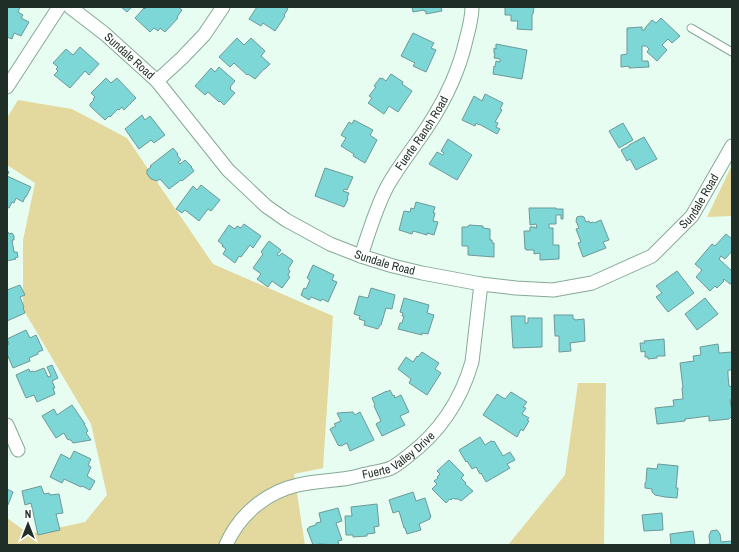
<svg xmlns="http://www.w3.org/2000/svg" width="739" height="552" viewBox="0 0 739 552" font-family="'Archivo Narrow',sans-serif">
	<rect width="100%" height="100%" fill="#e7fdf1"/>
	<path fill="#e3d99e" d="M18 100 72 109 127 138 213 264 333 316 323 468 294 474 305 545H7V518L29 534 85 522 107 495 91 424 23 309V240L35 183 7 165V118Z
		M732 165V216L707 217Z
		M578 383H606L604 545H508L565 475Z"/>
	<path fill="#7cd7d6" stroke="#6d9998" d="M7 7H20L18 12 23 15 21 18 29 22 21 36 14 33 12 39 7 37Z
		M121 7H132L127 12Z
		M147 7H178L182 10 177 17 178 18 165 32 160 28 158 31 154 28 150 32 135 18 144 8 145 9Z
		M257 7H285L288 9 284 15 285 16 275 31 263 23 261 26 249 19Z
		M412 7H441L442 11 426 14V11H424V10L413 12Z
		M505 7H534L533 14H532V30L517 29 518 21H511V15H505Z
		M661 18 680 36 672 43 668 39 662 45 667 50 657 61 647 52 649 49 646 46H642V61H648L649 67 629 68V66L621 67V55L627 54V28L642 27V30H645V28L652 20 656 23Z
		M413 33 434 43 431 48 436 50 426 72 413 66 415 63 401 56Z
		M237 38 244 45 251 38 265 51 261 56 270 64 265 69H264L255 79 248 74 247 75 234 63 230 67 219 57Z
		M496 44 527 50 522 79 493 74 494 66 495 67 496 61 500 62V59L494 58 495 53H494V48L496 49Z
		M80 47 99 64 89 75 85 71 70 88 54 75 58 71 56 69 58 67 53 63 66 49 73 55Z
		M219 67 235 81 230 87 231 88 230 89 235 93 224 105 220 101 219 102 208 92 205 95 195 86 211 68 215 72Z
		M391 74 403 82 402 84 412 91 398 112 389 106 384 114 368 103 372 98 369 96 376 87 374 86 380 78 382 79V78L386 81Z
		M106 78 111 83 117 78 136 98 124 110 122 107 119 110 118 109 110 117 109 116 105 120 90 106V104L94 100 93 99 95 97 91 93Z
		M485 94 503 103 500 109 502 110 495 122 498 123 496 127 500 129 497 134 479 124V125L476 123 475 126 462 120 474 96 482 101Z
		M142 115 145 120 150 116 165 135 154 143 151 140 139 149 125 129Z
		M354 120 373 130 370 135 377 140 365 163 353 156 354 154 341 146 346 138 341 135 349 122 352 124Z
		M623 123 633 140 619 148 609 131Z
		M644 137 657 159 636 170 630 159 627 161 621 150 629 146V145Z
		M448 139 472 155 457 180 429 164 437 152 443 155 444 153 441 151Z
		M173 148 178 154 177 155 181 160 178 162 180 164 185 160 192 167H191L194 171 182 181 181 180 169 189 160 179 157 181 151 179 147 174V170L151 167 150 166Z
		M325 168 353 177 347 190 344 189 343 191 349 193 347 198 348 199 344 207 315 196Z
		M7 170 9 172 7 176 31 187 26 197H25L23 202 16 198 14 203 12 202 9 208 7 207Z
		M201 185 220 200 211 211 208 209 199 221 185 210 182 213 176 209 193 186 197 190Z
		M416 202 435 207 433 213H435L433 221 438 222 434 235 427 233V235L413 231 412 234 399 230 404 211 410 212 411 208 414 209Z
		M529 208H556V209H563V219H561V215H556V224H549V228H553V245H559V259L540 260V253L534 254V250H526V249H525L524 231H530V227H535V228H537L536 224 530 225Z
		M581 216 584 217 586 222 589 221 590 223 593 222 594 223 601 220 609 240 603 242 606 248 583 257 578 243 581 242 576 229 579 228 576 221 577 217Z
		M244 224 261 236 253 248 250 245 241 257 239 256 235 263 223 254 226 249 222 246 223 245 218 241 229 225 235 229 237 226 241 228Z
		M469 225 483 226V228L490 229V240H492V243H494V257L468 255V246H462V227H468Z
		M7 232H8L9 234 12 233 14 236V240H12L14 252H17L18 257 15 258 16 259 7 261Z
		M726 234 732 239V251L725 259 721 256 719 259 732 271 731 272 732 273V283L730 284 724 279 723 280 724 281 717 288 715 286 710 291 696 277 702 270 695 264 712 244 715 246Z
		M269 241 281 250 277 255 279 256 282 253 292 260 293 261 288 269 290 271 288 275 290 277 282 288 272 281 268 287 257 279 261 274 253 268 263 254 261 252Z
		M313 265 334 275 332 280 337 282 328 302 322 299 321 301 311 297 309 300 301 295 304 288 306 289 310 280 307 278Z
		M677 271 694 293 668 312 656 297 662 293 656 286Z
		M20 285 25 295 20 297 24 307 23 308 25 313 7 321V290Z
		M371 288 395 295 392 309 386 308 381 325H380L378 329 364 325 365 321 359 319 360 316 354 314 359 296 368 298Z
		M404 298 429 305 427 313 434 315 428 334 422 333V335L398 329 400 323H402L404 316H402L403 313 400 312Z
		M705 298 718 314 697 330 685 314Z
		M554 315H573V319H575V320L584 319 585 341 570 343 571 351 559 352V336H555Z
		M511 316H525V323H528V318H542V347L513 348Z
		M26 330 30 338 36 335 43 350 38 352V354L29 358 30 361 13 368 7 354V345L9 344 7 339Z
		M664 339 665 356H657V358L648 359V357H645V351L641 352 640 343H645L644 341Z
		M718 344 719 353 732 352V370H728V375L729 386 732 387V399L730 400 732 411V416L729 419 709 421V416L685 419V421L657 424 655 408 674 406 673 400 683 399 682 388H683L680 363 694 361 693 356 701 355 700 347Z
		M422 352 439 363 435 369 441 373 427 395 409 383 411 379 398 369 406 357 413 362 417 356 418 357Z
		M52 365 58 378 52 381 55 388H53L55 394 37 402 34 395 26 398 16 375 29 369 30 372 33 371 34 372 44 368 48 377 51 376 47 367Z
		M390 390 393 396 394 395 395 398 401 395 409 412 400 416 405 425 382 436 376 424 381 421 374 406 375 405 372 398 387 391V392Z
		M511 392 527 402 523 407 526 408 522 414 529 418 527 420 529 421 523 431 521 429 517 437 483 415 497 394 505 399Z
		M72 405 85 424H84L88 431 86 433 91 440 73 443 71 440H70L67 439 64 433 56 438 42 416 54 409 57 415Z
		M353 412 355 415 360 412 374 440 350 451 347 443 341 446 338 445 330 429 336 426 334 424 341 421 337 413Z
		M480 437 485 445 491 441H492L493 442 494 441 503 456 510 452 515 460 507 464 510 468 486 482 481 473 480 474 476 467 472 469 467 461 466 462 459 450Z
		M74 451 91 459 88 465 91 467 87 476 95 481 90 490 82 486 81 487 64 479 62 483 50 477 61 454 70 459Z
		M449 460 464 475 461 478 466 483 465 484 473 491 461 501 458 499H455L453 498 451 500 450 499 446 503 432 489 437 484 434 481 438 478 437 477 440 474 437 471Z
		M658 464 678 466 676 488H678L677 498 665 497 655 495 652 492V489L645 488V483L646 482 647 468 657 469Z
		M41 486 44 494 49 493 50 495 59 494 63 513 56 514 60 530 38 535 31 503 25 505 22 491Z
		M7 489 13 492 8 505 7 504Z
		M413 492 416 501 425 498 431 517H430V519L419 524 421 530 407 534 405 528H404L399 511 393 513 389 500Z
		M377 504 379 526 374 527 375 533 367 534V536L353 537V535H346L345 516H352L351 507Z
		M338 508 342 521 336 523 342 540 338 541 339 545 320 544 313 545 307 529 309 528V527L316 525V523L321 522 319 513Z
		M662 513 663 530 644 531 642 515Z
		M717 530 720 534 721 542 732 541V545H701L710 544 709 536 711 531Z
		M693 531 695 545H671L670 534Z"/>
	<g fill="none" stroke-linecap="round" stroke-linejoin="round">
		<g stroke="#85aa97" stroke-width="9">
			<path id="lane" d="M691 28 732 52"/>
		</g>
		<g stroke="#85aa97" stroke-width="15">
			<g id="street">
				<path id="s1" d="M70 7 105 34 157 81 228 170 266 206 286 220 330 244 361 256 393 266 422 273 481 284 516 288 553 290 592 283 652 256 692 216 732 146"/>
				<path d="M157 81 182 58 204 35 223 7"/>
				<path d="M7 87 59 7"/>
				<path id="s2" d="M361 256C369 232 376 207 388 185 400 164 415 146 428 126 445 100 459 71 466 40 469 29 472 18 472 7"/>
				<path d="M7 425 18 450"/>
				<path id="s3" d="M226 545C239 515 266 492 298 485 315 481 332 481 349 478 355 477 361 475 367 474 375 472 384 471 391 468 397 465 403 460 408 456 440 432 461 400 472 362L481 284"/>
			</g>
		</g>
		<use href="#lane" stroke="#fff" stroke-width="7"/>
		<use href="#street" stroke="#fff" stroke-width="13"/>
	</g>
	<g text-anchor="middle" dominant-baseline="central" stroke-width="3.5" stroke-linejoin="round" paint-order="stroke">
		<g font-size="12" fill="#1f2e26" stroke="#fff">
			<text stroke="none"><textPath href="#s1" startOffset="77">Sundale Road</textPath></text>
			<text stroke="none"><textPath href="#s2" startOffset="138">Fuerte Ranch Road</textPath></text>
			<text stroke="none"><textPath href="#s1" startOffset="762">Sundale Road</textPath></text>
			<text stroke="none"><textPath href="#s1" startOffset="413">Sundale Road</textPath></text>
			<text stroke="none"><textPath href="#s3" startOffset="204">Fuerte Valley Drive</textPath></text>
		</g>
	</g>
	<rect width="739" height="552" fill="none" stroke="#1f2e26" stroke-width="16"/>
	<g transform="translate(28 524)" stroke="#ffffff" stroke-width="3" paint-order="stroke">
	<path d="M0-3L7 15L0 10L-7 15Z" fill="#1f2e26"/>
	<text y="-6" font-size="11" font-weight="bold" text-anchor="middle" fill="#1f2e26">N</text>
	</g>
</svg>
